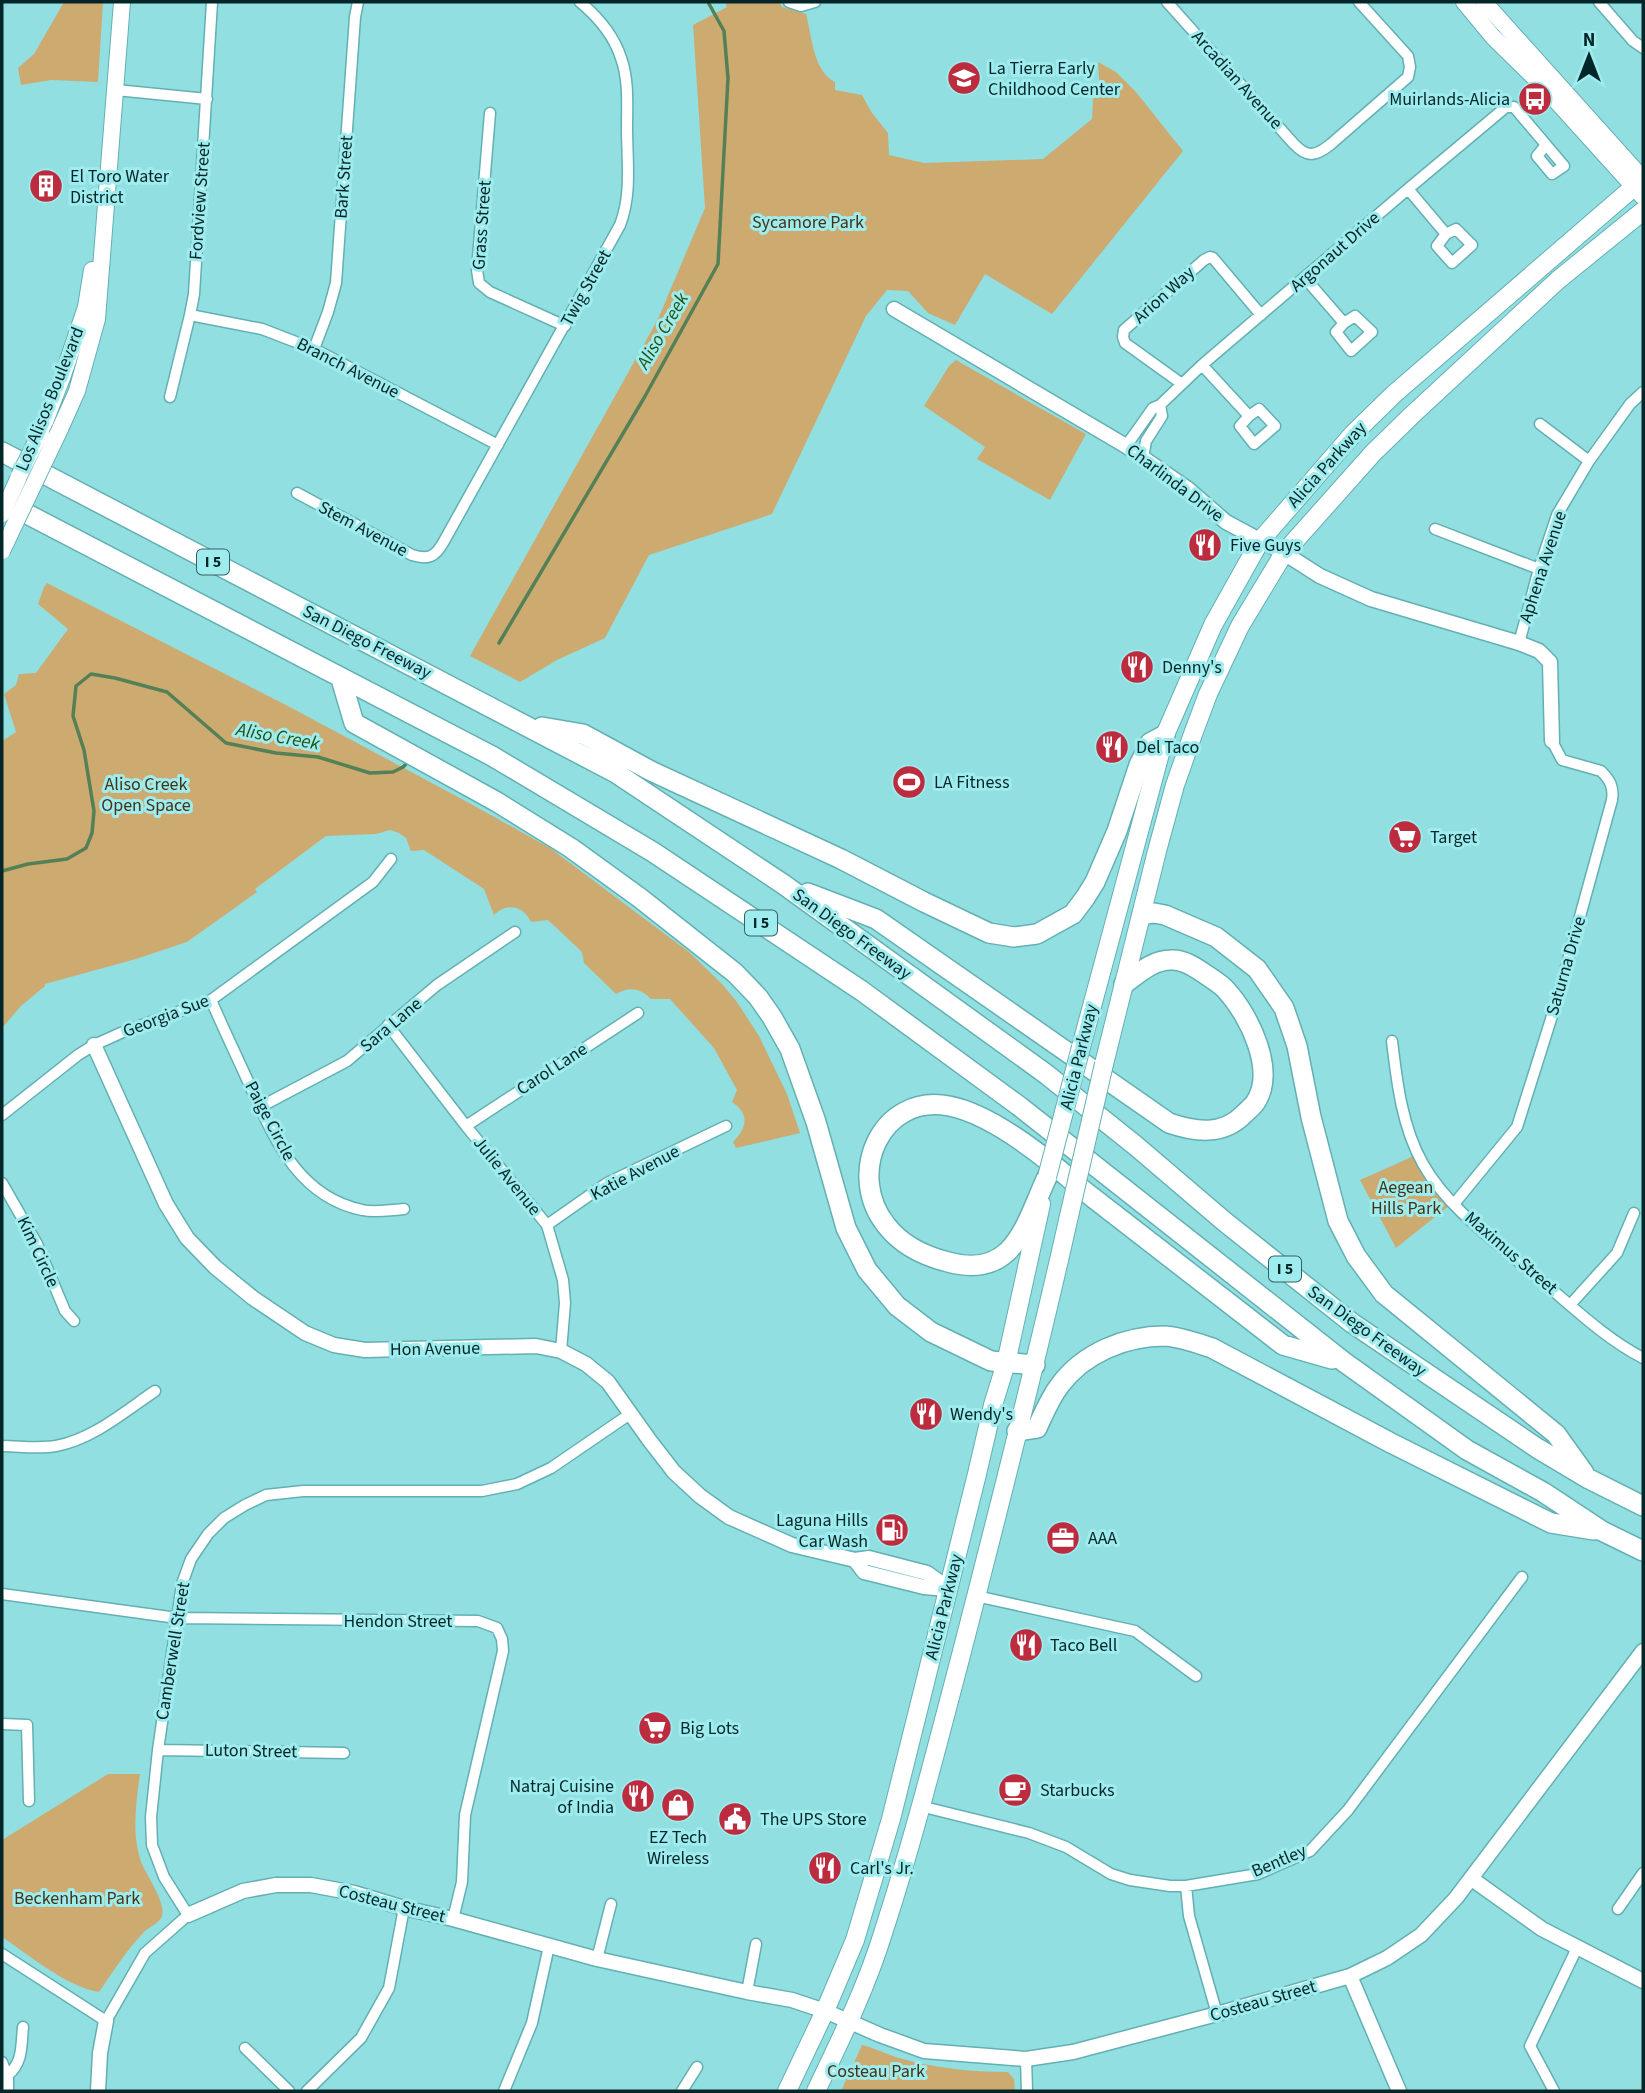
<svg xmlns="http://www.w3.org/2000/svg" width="1645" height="2093" viewBox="0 0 1645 2093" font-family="'Source Sans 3',sans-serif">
	<rect width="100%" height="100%" fill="#92dfe2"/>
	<path fill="#cdaa70" d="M64 2H103L98 82 51 80 21 85 18 68 34 54Z
		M725 2H779L782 7 806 14C812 36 813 71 835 82V90L862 95 872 113 888 133 889 155 924 163 1043 159 1092 119 1093 99 1100 93 1098 62 1116 72 1136 92 1183 151 1052 314 985 274 955 325 928 313 908 291 887 290 866 316 772 514 649 555 605 638 557 660 520 682 470 656 658 319 705 208 693 25 727 7Z
		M956 360 1086 434 1050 500 977 459 985 447 924 406 949 366Z
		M47 583 286 705 471 804 550 848 689 952 722 984 737 1002 759 1036 787 1094 800 1133 736 1148 733 1142C747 1128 750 1114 732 1102L737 1090 714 1048 670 999H651C641 988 629 986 616 994L584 963 582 952 548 920 531 922C524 906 507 902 494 915L484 889 424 850 411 851 406 838 399 833 390 830 376 834 326 836 255 889 257 892 187 942 136 959 45 984V986L21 1006 2 1028V741L16 732 4 694 16 685 19 674 36 673 68 629 38 604 44 587Z
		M1416 1155 1450 1205 1396 1248 1360 1180Z
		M108 1774H140C136 1804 131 1835 142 1864 148 1878 168 1905 161 1918 158 1924 149 1927 144 1932 127 1949 113 1972 99 1992 67 1987 29 1955 2 1937V1840Z
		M862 2045C875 2048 886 2054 899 2058 935 2068 970 2072 1008 2072L1014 2079 1015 2091H841Z"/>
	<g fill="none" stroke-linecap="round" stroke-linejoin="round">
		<path stroke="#548056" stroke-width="3.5" d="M499 643 644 398 718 264 728 78 724 31 708 2
			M2 871 28 864 67 859 86 848 92 833 94 811 84 750 73 716 76 686 91 674 115 678 167 692 226 743 276 753 318 757 370 773 393 772 403 767 410 760"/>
		<g stroke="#63b0b3" stroke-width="13">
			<path id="minor" d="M789 2 801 6 815 2
				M1167 2 1293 143C1307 158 1315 157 1331 144L1408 77 1410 67 1408 56 1359 2
				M1599 2 1633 41 1643 48
				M116 90 207 99
				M490 113 477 270 479 283 490 292 565 326
				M1408 189 1446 234
				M1456 229 1472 245 1452 263 1437 246 1446 234Z
				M1305 278 1344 323
				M190 315 262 329 314 349 498 445
				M1355 316 1372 332 1351 351 1336 332 1344 323Z
				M314 349 328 312 336 283 355 17 358 2
				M1202 365 1249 416
				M1182 384 1125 343 1123 337 1124 330 1204 260 1210 257 1213 258 1261 315
				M170 397 190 315 194 294 212 2
				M1259 409 1275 426 1254 444 1240 426 1249 416Z
				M1540 424 1589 461
				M1126 446 1153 408 1160 405 1202 365 1408 189 1506 107H1514L1564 166 1552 174 1537 156 1546 145
				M1143 458 1146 441 1162 416 1160 405
				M297 493 412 555C428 560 435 557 443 543L620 225C632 194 627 161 627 128 627 105 629 80 621 58 614 36 598 17 580 2
				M1435 529 1539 569
				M1519 643 1539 569 1557 515 1589 461 1630 404 1643 392
				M211 1000C224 1030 238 1059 251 1088 275 1140 299 1197 362 1210 375 1213 390 1210 404 1209
				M388 1025 466 1126 547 1225 563 1280 565 1303 561 1351
				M1392 1041C1397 1083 1402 1127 1423 1164 1448 1209 1499 1244 1537 1277 1571 1305 1604 1338 1643 1358
				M260 1107 347 1061 437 985 515 932
				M2 1115 78 1055 94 1045 123 1032 211 1000 373 882 391 859
				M466 1126 638 1013
				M2 1183 37 1244 65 1311 74 1321
				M1454 1204 1517 1127 1557 1000 1612 800C1614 787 1610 780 1601 771L1562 760 1552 741
				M547 1225 607 1183 726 1126
				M1570 1305 1617 1253 1634 1213
				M2 1446C19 1446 38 1449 56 1446 93 1439 124 1412 155 1391
				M2 1594 177 1618 478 1621 497 1628 502 1639 503 1651 465 1815 462 1882 453 1919
				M976 1596 1135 1631 1196 1676
				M2 1724 27 1725 29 1801
				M158 1750 344 1753
				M920 1806 1029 1833 1066 1847 1111 1874 1130 1880 1170 1886H1186L1258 1874 1310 1851 1348 1810 1522 1577
				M1186 1886 1189 1916 1217 2014
				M1618 1909 1643 1873
				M2 1954 106 2021 145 1953 188 1915 164 1877 152 1845 151 1817 158 1750 182 1584 191 1559 208 1534 224 1518 245 1505 266 1495 303 1491H482L517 1484 551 1468 630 1414
				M597 1959 611 1904
				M747 1992 756 1944
				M245 2048 289 2091
				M1026 2059 1027 2091
				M2 2062 8 2078V2091
				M8 2075C23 2062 21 2047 23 2027
				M307 2091 361 2038 389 1988 404 1908
				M504 2091 532 2023 549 1946
				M682 2091 697 2067
				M1554 2091 1530 2046 1577 1948"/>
		</g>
		<g stroke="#63b0b3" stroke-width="17">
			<path id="tertiary" d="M894 309 1126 446 1188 489 1226 522 1284 553 1320 576 1371 599 1519 643 1539 651 1550 662 1552 741
				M94 1045 166 1204 187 1238 215 1267 253 1298 305 1333 334 1345 365 1350 536 1346 561 1351 586 1364 608 1382 650 1441 674 1472 700 1496 729 1517 792 1545 855 1560 869 1558 927 1573 949 1589
				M855 1560 864 1572 924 1587 947 1589
				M1472 1879 1542 1929 1643 1981
				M188 1915 243 1891 276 1885H311L354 1893 404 1908 453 1919 597 1959 747 1992 792 2000 825 2011 880 2035 924 2051 1026 2059 1073 2052 1217 2014 1350 1976 1387 1958 1421 1935 1456 1898 1643 1651
				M1350 1976 1399 2091
				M98 2091 100 2053 106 2021"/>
		</g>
		<g stroke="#63b0b3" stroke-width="18">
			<path id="secondary" d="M1464 2 1493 37 1540 83 1643 197
				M1484 2 1643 179
				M60 429 77 391 97 319 122 2
				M41 432 63 375 86 307 92 270"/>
		</g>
		<g stroke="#63b0b3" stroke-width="20">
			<path id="primary" d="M1081 1047 1165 735 1213 625 1260 541 1353 434 1394 394 1643 179
				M1104 1064 1157 851 1175 785 1193 734 1208 694 1240 626 1284 553 1373 453 1412 415 1558 280 1643 211
				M787 2091 825 2011 855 1940 891 1819 977 1474 993 1405 1006 1363 1041 1204
				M816 2091C841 2039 867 1986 884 1930 913 1841 936 1750 960 1659 998 1512 1036 1364 1069 1216"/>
		</g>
		<g stroke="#63b0b3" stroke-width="22">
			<path id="motorway" d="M2 452 616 773 783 884 1046 1074 1136 1146 1225 1222 1352 1323 1537 1448 1589 1479 1643 1506
				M6 503 492 756 653 852 862 991 1019 1106 1344 1362 1467 1450 1543 1492 1602 1531 1643 1551
				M341 679 354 723 497 802 571 848 640 898 735 973 758 997 772 1017 790 1049 816 1122 846 1228 867 1270 897 1306 931 1332 991 1361 1035 1365
				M542 727 583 734 651 771 841 859 924 902 989 933 1014 937 1037 934 1073 914 1085 898 1095 882 1117 831 1139 765 1150 743 1165 735
				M808 893 876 919 1169 1123C1195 1132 1223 1136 1244 1114 1247 1111 1252 1107 1255 1103 1277 1071 1249 1015 1226 990 1221 984 1212 979 1205 974 1195 967 1183 959 1171 960 1152 960 1138 974 1124 984
				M1142 915 1154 913 1165 915 1216 937 1257 969 1284 1008 1297 1046 1311 1117 1338 1221 1356 1256 1384 1294 1556 1434 1584 1473
				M1047 1177C1025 1225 1014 1280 948 1262 924 1256 902 1246 886 1225 846 1175 880 1093 949 1106 992 1114 1050 1161 1083 1190L1283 1345 1332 1359
				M1017 1431 1037 1428C1044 1413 1050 1398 1060 1385 1084 1353 1125 1336 1165 1336 1181 1337 1197 1343 1212 1348L1391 1443 1551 1523 1594 1530"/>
		</g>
		<use href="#minor" stroke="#fff" stroke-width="10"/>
		<use href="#tertiary" stroke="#fff" stroke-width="14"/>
		<use href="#secondary" stroke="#fff" stroke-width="16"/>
		<use href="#primary" stroke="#fff" stroke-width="18"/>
		<use href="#motorway" stroke="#fff" stroke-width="19"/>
		<g stroke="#63b0b3" stroke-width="18" stroke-linecap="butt">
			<path id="secondary-bridge" d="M19 476 41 432
				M2 514 18 479
				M2 551 60 429"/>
		</g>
		<g stroke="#63b0b3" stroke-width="20" stroke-linecap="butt">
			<path id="primary-bridge" d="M1047 1177 1081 1047
				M1069 1216 1104 1064"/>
		</g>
		<use href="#secondary-bridge" stroke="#fff" stroke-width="16"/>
		<use href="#primary-bridge" stroke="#fff" stroke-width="18"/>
	</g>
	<defs>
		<g id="school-disc" transform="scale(1.75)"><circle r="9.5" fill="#bc2b3e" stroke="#9fecef"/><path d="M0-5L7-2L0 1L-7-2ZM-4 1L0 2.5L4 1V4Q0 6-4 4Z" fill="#fff"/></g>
		<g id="bus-disc" transform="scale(1.75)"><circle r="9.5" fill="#bc2b3e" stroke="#9fecef"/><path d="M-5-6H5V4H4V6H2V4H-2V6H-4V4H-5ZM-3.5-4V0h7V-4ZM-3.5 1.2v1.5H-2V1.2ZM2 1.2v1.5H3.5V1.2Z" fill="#fff"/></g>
		<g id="building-disc" transform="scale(1.75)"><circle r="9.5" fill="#bc2b3e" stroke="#9fecef"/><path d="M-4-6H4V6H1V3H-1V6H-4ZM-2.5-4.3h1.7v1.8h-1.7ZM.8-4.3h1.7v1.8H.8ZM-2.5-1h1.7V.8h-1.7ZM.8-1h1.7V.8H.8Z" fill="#fff"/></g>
		<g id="restaurant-disc" transform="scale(1.75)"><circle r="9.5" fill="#bc2b3e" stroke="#9fecef"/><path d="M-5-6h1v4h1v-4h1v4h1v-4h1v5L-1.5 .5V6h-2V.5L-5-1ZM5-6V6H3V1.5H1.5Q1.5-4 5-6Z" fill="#fff"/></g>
		<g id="stadium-disc" transform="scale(1.75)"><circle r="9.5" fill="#bc2b3e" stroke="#9fecef"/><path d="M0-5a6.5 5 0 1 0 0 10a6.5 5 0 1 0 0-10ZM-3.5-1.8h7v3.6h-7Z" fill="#fff"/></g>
		<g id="supermarket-disc" transform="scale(1.75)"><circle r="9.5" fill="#bc2b3e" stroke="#9fecef"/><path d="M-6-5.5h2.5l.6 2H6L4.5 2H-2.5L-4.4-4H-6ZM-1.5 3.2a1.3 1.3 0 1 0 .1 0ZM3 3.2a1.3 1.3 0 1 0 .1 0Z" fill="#fff"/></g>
		<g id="fuel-disc" transform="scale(1.75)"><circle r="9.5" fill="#bc2b3e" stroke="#9fecef"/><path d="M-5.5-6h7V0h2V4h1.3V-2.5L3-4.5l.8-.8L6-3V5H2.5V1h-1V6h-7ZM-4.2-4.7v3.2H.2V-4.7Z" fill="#fff"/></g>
		<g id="office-disc" transform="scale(1.75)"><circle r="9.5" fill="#bc2b3e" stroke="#9fecef"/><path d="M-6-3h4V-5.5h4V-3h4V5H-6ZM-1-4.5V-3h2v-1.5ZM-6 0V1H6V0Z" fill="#fff"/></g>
		<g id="cafe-disc" transform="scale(1.75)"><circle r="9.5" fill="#bc2b3e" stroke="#9fecef"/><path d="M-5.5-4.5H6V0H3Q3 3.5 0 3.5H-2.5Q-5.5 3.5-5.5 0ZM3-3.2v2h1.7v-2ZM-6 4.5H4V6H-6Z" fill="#fff"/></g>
		<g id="shop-disc" transform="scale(1.75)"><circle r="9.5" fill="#bc2b3e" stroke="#9fecef"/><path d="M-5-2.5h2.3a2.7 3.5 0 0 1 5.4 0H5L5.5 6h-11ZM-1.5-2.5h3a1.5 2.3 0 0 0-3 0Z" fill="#fff"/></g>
		<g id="civic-disc" transform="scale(1.75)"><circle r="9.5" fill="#bc2b3e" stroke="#9fecef"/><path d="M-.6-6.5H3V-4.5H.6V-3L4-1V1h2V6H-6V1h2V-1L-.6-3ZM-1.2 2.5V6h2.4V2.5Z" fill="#fff"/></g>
	</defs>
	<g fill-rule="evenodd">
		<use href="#school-disc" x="964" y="78"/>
		<use href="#bus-disc" x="1535" y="99"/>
		<use href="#building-disc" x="46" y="186"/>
		<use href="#restaurant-disc" x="1205" y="545"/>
		<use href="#restaurant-disc" x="1137" y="667"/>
		<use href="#restaurant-disc" x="1112" y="747"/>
		<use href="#stadium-disc" x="909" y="782"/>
		<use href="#supermarket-disc" x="1405" y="837"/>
		<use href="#restaurant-disc" x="926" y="1414"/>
		<use href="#fuel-disc" x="892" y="1530"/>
		<use href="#office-disc" x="1063" y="1538"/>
		<use href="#restaurant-disc" x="1026" y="1645"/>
		<use href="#supermarket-disc" x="655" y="1728"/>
		<use href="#cafe-disc" x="1015" y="1790"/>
		<use href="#restaurant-disc" x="638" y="1796"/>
		<use href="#shop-disc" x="678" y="1805"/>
		<use href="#civic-disc" x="735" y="1819"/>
		<use href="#restaurant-disc" x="825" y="1868"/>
	</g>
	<g text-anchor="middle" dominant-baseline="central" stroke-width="6" stroke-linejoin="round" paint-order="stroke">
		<g fill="#9fecef" stroke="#326164" stroke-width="2">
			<rect x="197" y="549.5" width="32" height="25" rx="5"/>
			<rect x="745" y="910.5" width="32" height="25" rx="5"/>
			<rect x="1269" y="1256.5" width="32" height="25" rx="5"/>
		</g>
		<g font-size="16" font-weight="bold" fill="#042628">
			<text x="213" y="562">I 5</text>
			<text x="761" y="923">I 5</text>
			<text x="1285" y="1269">I 5</text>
		</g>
		<g font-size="18" fill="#042628" stroke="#9fecef" text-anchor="start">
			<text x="988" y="68">La Tierra Early<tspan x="988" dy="21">Childhood Center</tspan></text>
			<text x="1510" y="99" text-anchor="end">Muirlands-Alicia</text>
			<text x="70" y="176">El Toro Water<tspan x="70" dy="21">District</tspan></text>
			<text x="1230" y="545">Five Guys</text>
			<text x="1162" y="667">Denny's</text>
			<text x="1136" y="747">Del Taco</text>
			<text x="934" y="782">LA Fitness</text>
			<text x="1430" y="837">Target</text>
			<text x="950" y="1414">Wendy's</text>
			<text x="868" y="1520" text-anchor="end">Laguna Hills<tspan x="868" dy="21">Car Wash</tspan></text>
			<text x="1088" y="1538">AAA</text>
			<text x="1050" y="1645">Taco Bell</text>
			<text x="680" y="1728">Big Lots</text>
			<text x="614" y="1786" text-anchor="end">Natraj Cuisine<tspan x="614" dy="21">of India</tspan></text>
			<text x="1040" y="1790">Starbucks</text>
			<text x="760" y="1819">The UPS Store</text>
			<text x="678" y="1837" text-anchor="middle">EZ Tech<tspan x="678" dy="21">Wireless</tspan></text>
			<text x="850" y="1868">Carl's Jr.</text>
		</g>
		<g font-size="18" fill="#042628" stroke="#9fecef">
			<text transform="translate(1237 80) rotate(48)">Arcadian Avenue</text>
			<text transform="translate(344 177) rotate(-86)">Bark Street</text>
			<text transform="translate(200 201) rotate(-86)">Fordview Street</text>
			<text transform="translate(482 225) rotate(-86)">Grass Street</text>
			<text transform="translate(1335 252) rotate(-41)">Argonaut Drive</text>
			<text transform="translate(586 288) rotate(-61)">Twig Street</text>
			<text transform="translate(1164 295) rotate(-42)">Arion Way</text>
			<text transform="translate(348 368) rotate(27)">Branch Avenue</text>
			<text transform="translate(50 399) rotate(-68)">Los Alisos Boulevard</text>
			<text transform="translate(1327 465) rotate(-48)">Alicia Parkway</text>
			<text transform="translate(1175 483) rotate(37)">Charlinda Drive</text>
			<text transform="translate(363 529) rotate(28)">Stem Avenue</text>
			<text transform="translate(1543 567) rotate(-72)">Aphena Avenue</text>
			<text transform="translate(367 642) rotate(27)">San Diego Freeway</text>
			<text transform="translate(852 934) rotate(36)">San Diego Freeway</text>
			<text transform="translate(1566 966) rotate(-74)">Saturna Drive</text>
			<text transform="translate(166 1016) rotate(-21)">Georgia Sue</text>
			<text transform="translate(391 1025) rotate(-40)">Sara Lane</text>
			<text transform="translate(1079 1057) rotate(-76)">Alicia Parkway</text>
			<text transform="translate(552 1069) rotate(-33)">Carol Lane</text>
			<text transform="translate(270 1121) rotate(62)">Paige Circle</text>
			<text transform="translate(635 1173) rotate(-28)">Katie Avenue</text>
			<text transform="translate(507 1176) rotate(51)">Julie Avenue</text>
			<text transform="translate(38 1252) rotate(65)">Kim Circle</text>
			<text transform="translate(1511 1253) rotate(41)">Maximus Street</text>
			<text transform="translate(1367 1331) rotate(36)">San Diego Freeway</text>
			<text transform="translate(435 1349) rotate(-1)">Hon Avenue</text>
			<text transform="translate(944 1607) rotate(-76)">Alicia Parkway</text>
			<text x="398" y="1621">Hendon Street</text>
			<text transform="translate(173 1651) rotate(-81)">Camberwell Street</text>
			<text transform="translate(251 1751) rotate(1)">Luton Street</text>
			<text transform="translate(1279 1861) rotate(-23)">Bentley</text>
			<text transform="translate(392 1904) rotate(14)">Costeau Street</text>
			<text transform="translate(1263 2001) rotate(-16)">Costeau Street</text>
		</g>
		<g font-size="18" fill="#453315" stroke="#9fecef">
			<text x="808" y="222">Sycamore Park</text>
			<text x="146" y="784">Aliso Creek<tspan x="146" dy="21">Open Space</tspan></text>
			<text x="1406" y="1187">Aegean<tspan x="1406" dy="21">Hills Park</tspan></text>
			<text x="77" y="1898">Beckenham Park</text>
			<text x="876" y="2071">Costeau Park</text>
		</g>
		<g font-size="19" font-style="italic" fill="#215012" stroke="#9fecef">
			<text transform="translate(663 331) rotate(-60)">Aliso Creek</text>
			<text transform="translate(278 737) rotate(10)">Aliso Creek</text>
		</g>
	</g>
	<rect width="1645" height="2093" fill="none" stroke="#042628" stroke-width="7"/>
	<g transform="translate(1589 56)" stroke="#9fecef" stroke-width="5" paint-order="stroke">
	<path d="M0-5L12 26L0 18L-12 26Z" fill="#042628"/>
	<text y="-10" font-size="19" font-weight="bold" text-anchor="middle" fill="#042628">N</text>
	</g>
</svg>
